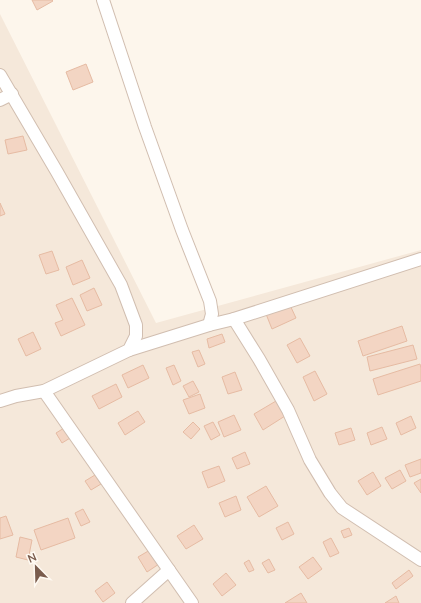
<svg xmlns="http://www.w3.org/2000/svg" width="421" height="603" viewBox="0 0 421 603" font-family="Mulish,sans-serif">
	<style>
		.residential { fill: #f5e8da }
		.building { fill: #f3d5c3; stroke: #e6bba3 }
		.lines { fill: none; stroke-linecap: round; stroke-linejoin: round }
		.minor-casing { stroke: #d1beb0; stroke-width: 14 }
		.minor { stroke: #fff; stroke-width: 12 }
	</style>
	<rect width="100%" height="100%" fill="#fdf6ec"/>
	<polygon class="residential" points="0,14 156,323 421,250 421,603 0,603"/>
	<g class="building">
		<polygon points="32,0 52,0 53,1 37,10"/>
		<polygon points="86,64 93,82 73,90 66,72"/>
		<polygon points="23,136 27,150 8,154 5,140"/>
		<polygon points="0,203 5,214 0,216"/>
		<polygon points="52,251 59,270 46,274 39,255"/>
		<polygon points="82,260 90,278 73,285 66,267"/>
		<polygon points="94,288 102,305 87,311 80,295"/>
		<polygon points="72,298 85,325 61,336 55,323 63,320 56,305"/>
		<polygon points="289,303 296,318 272,329 266,314"/>
		<polygon points="402,326 407,341 363,356 358,341"/>
		<polygon points="33,332 41,349 26,356 18,339"/>
		<polygon points="222,334 225,342 209,348 207,339"/>
		<polygon points="300,338 310,356 297,363 287,345"/>
		<polygon points="413,345 417,359 370,371 367,357"/>
		<polygon points="199,350 205,364 198,367 192,352"/>
		<polygon points="420,364 421,368 421,381 378,395 373,379"/>
		<polygon points="143,365 149,378 128,388 122,375"/>
		<polygon points="174,365 181,381 173,385 166,368"/>
		<polygon points="315,371 327,394 314,401 303,377"/>
		<polygon points="235,372 242,390 228,394 222,377"/>
		<polygon points="193,381 199,392 189,397 183,386"/>
		<polygon points="116,384 122,397 99,409 92,396"/>
		<polygon points="200,394 205,408 189,414 183,400"/>
		<polygon points="276,401 285,416 263,430 254,414"/>
		<polygon points="138,411 145,422 125,435 118,423"/>
		<polygon points="234,415 241,430 224,437 218,422"/>
		<polygon points="411,416 416,428 401,435 396,423"/>
		<polygon points="193,422 200,429 191,439 183,432"/>
		<polygon points="213,422 220,435 211,440 204,426"/>
		<polygon points="69,425 75,435 62,443 56,433"/>
		<polygon points="382,427 387,439 371,445 367,433"/>
		<polygon points="351,428 355,440 339,445 335,433"/>
		<polygon points="245,452 250,464 237,469 232,458"/>
		<polygon points="421,459 421,473 410,477 405,465"/>
		<polygon points="219,466 225,481 208,488 202,472"/>
		<polygon points="400,470 406,481 392,489 385,478"/>
		<polygon points="373,472 381,486 367,495 358,481"/>
		<polygon points="95,475 101,484 91,490 85,481"/>
		<polygon points="421,479 421,493 414,483"/>
		<polygon points="266,486 278,506 259,517 247,497"/>
		<polygon points="236,496 241,510 225,517 219,503"/>
		<polygon points="83,509 90,522 81,526 75,513"/>
		<polygon points="6,516 13,535 0,539 0,518"/>
		<polygon points="68,518 75,538 41,550 34,530"/>
		<polygon points="288,522 294,534 282,540 276,528"/>
		<polygon points="194,525 203,539 186,549 177,536"/>
		<polygon points="349,528 352,535 344,538 341,531"/>
		<polygon points="20,537 32,540 28,560 16,557"/>
		<polygon points="331,538 339,553 330,557 323,542"/>
		<polygon points="150,550 159,564 147,572 138,557"/>
		<polygon points="313,557 322,569 308,579 299,567"/>
		<polygon points="269,559 275,570 268,573 262,563"/>
		<polygon points="249,560 254,570 249,572 244,563"/>
		<polygon points="409,570 413,576 396,589 392,583"/>
		<polygon points="226,573 236,585 222,596 213,584"/>
		<polygon points="107,582 115,593 103,602 95,591"/>
		<polygon points="301,593 307,603 285,603"/>
		<polygon points="396,596 399,603 385,603"/>
	</g>
	<g class="lines">
		<g class="minor-casing">
			<g id="minor">
				<polyline points="103,0 145,127 182,230 210,301 212,314 209,325"/>
				<polyline points="0,75 57,172 121,285 136,325 136,336 129,350 44,391 16,396 0,401"/>
				<polyline points="0,100 12,94"/>
				<polyline points="234,319 259,359 288,410 310,460 330,493 342,508 421,560"/>
				<polyline points="129,350 209,325 234,319 421,259"/>
				<polyline points="44,391 192,603"/>
				<polyline points="132,603 169,570"/>
			</g>
		</g>
		<use href="#minor" class="minor"/>
	</g>
	<g transform="translate(36 567) rotate(337)" stroke="#fffaf3" stroke-width="3" paint-order="stroke">
	<path d="M0-3L7 15L0 10L-7 15Z" fill="#7a5c4d"/>
	<text y="-6" font-size="11" font-weight="bold" text-anchor="middle" fill="#7a5c4d">N</text>
	</g>
</svg>
